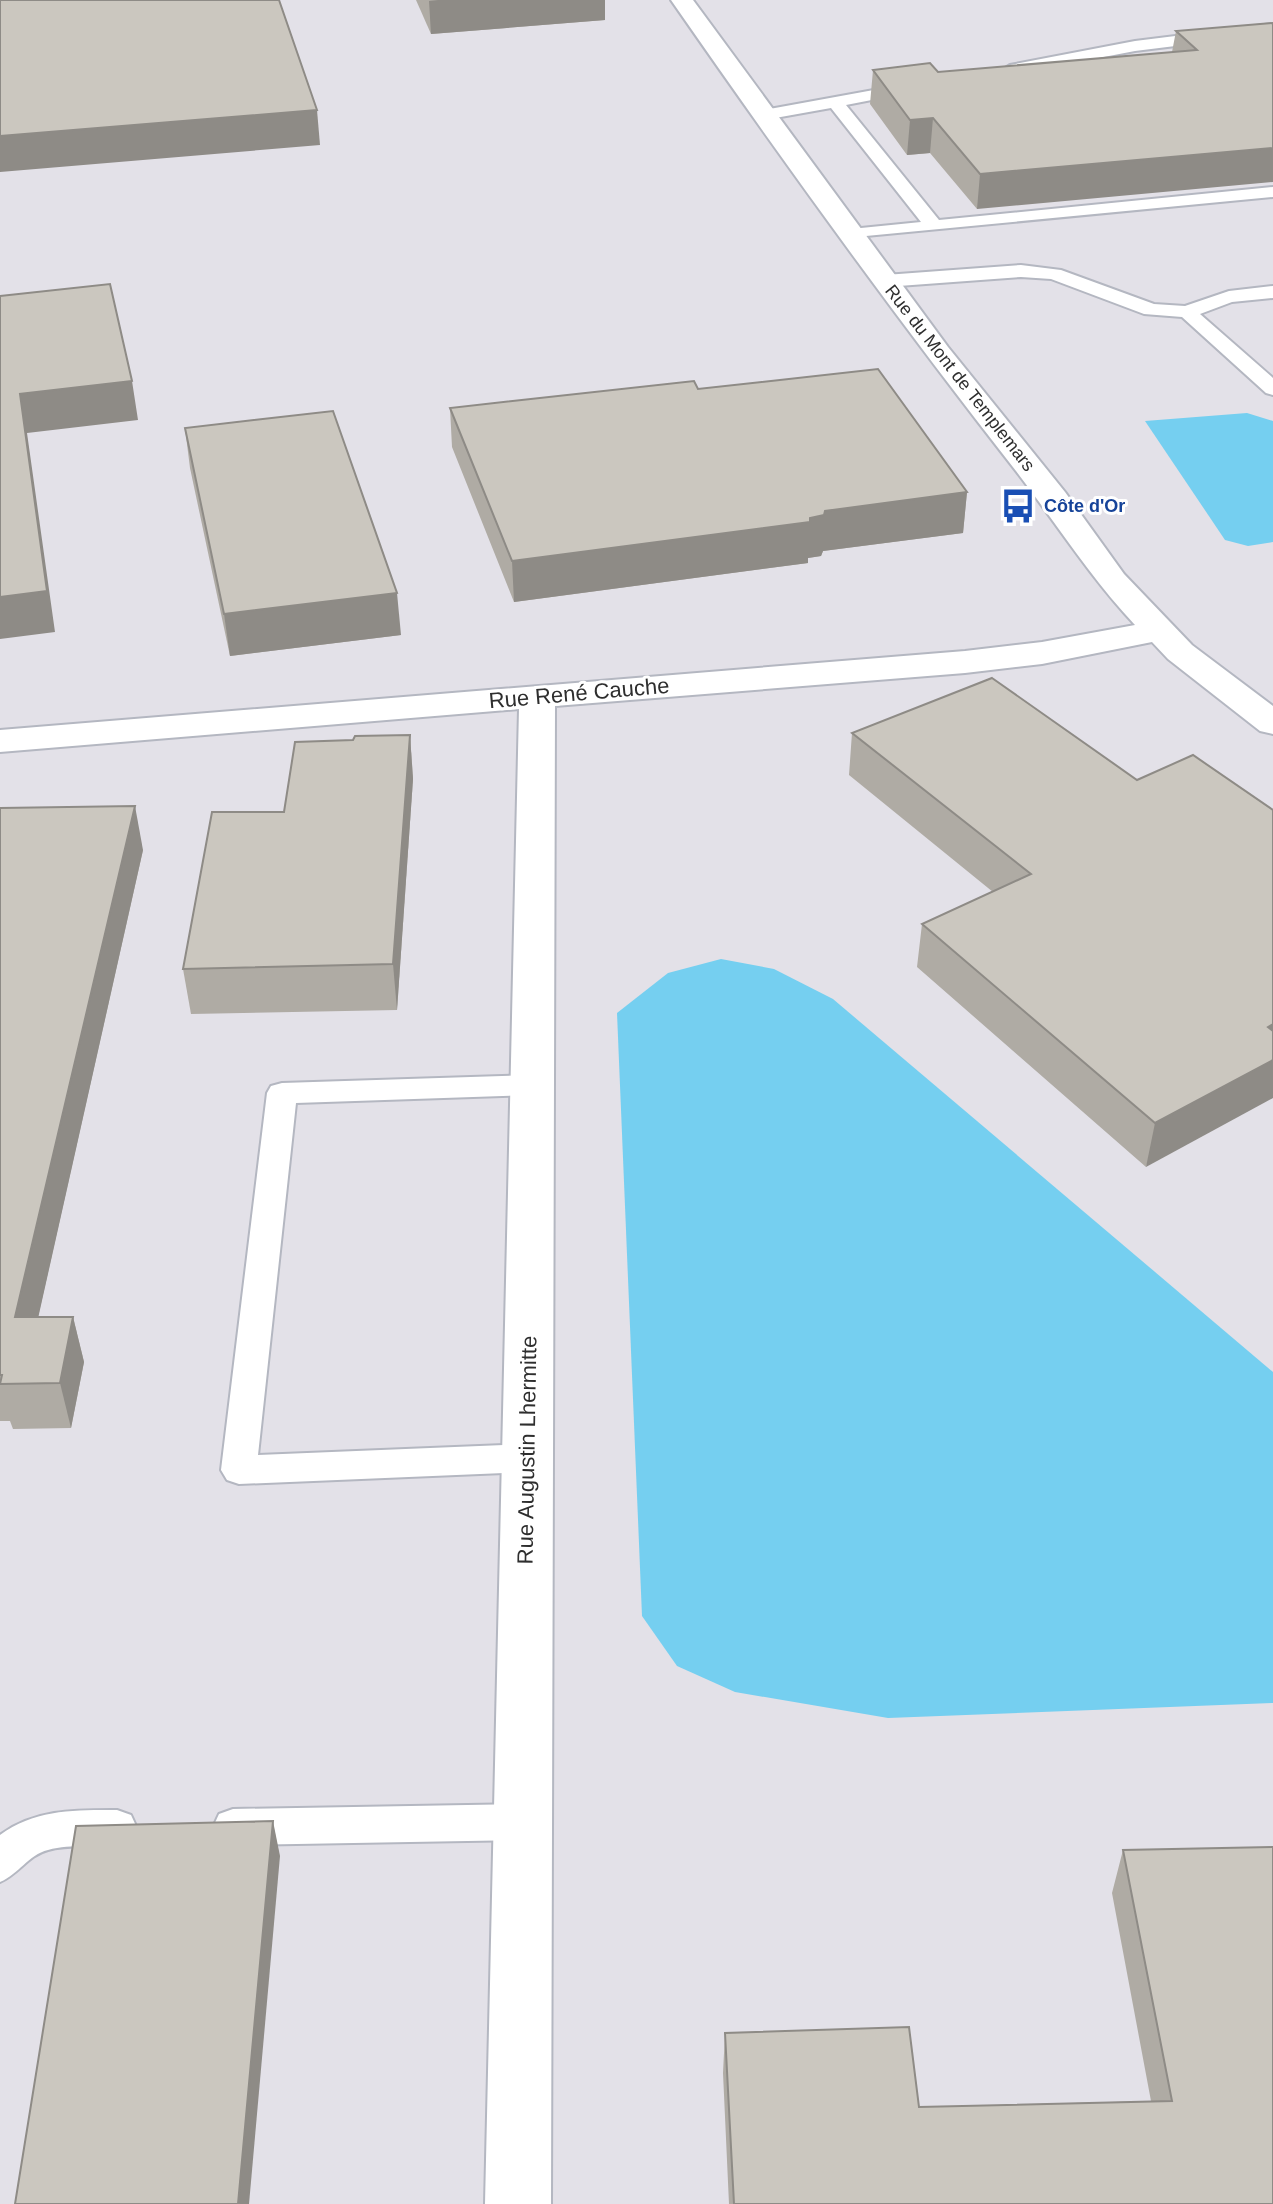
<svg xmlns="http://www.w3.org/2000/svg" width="1273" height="2204" viewBox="0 0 1273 2204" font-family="Helvetica,sans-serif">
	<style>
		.industrial { fill: #e3e1e8 }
		.water { fill: #75cff0 }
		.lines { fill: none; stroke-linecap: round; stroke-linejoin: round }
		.service-casing { stroke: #b4b7c1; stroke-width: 4 }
		.minor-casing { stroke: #b4b7c1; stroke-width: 4 }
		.service { fill: #fff; fill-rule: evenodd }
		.minor { fill: #fff; fill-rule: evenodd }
		.wall { fill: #afaba4 }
		.shaded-wall { fill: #8e8b86 }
		.building { fill: #cbc7bf; stroke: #8e8b86; stroke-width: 2 }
		.labels { text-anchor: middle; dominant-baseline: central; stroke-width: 6; stroke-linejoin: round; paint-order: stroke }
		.far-street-label { font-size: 18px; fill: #2e2e2e; stroke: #fff }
		.far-transit-label { font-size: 18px; font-weight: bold; fill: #164399; stroke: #fff; text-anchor: start }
		.street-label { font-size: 22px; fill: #2e2e2e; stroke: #fff }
	</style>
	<rect width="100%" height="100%" fill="#efe9e1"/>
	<rect class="industrial" x="0" y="0" width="1273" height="2204"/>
	<g class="water">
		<polygon points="1247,413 1273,421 1273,542 1248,546 1225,540 1145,421"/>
		<polygon points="721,959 774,969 833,999 1273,1372 1273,1703 888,1718 735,1692 677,1666 642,1616 617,1013 668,973"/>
	</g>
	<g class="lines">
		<g class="service-casing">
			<g id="service">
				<polygon points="1273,24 1273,34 1135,51 1010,75 1002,70 1010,65 1135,41"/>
				<polygon points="912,83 918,85 918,91 846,105 939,220 1273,187 1273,197 845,238 842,234 851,229 921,222 831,108 764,120 756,115 764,110"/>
				<polygon points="1021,265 1061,270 1154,304 1185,306 1229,291 1273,286 1273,298 1232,302 1200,314 1273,378 1273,395 1266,393 1182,317 1144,314 1051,279 1021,277 885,287 876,281 885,275"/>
				<polygon points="532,1075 543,1078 547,1085 543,1092 532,1095 296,1103 258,1455 527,1444 539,1448 544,1458 539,1468 527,1472 239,1484 227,1480 221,1470 267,1093 271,1086 282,1083"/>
				<polygon points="523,1804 537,1809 543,1822 537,1835 523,1840 233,1845 219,1840 213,1827 219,1814 233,1809"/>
				<path d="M 117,1810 L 131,1815 L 137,1828 L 131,1841 C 104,1851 75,1842 48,1850 C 28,1855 19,1874 0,1882 L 0,1835 C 35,1809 76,1810 117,1810 Z"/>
			</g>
		</g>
		<g class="minor-casing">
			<path id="minor" d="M 671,0 L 693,0 L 948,347 L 1065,492 L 1124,574 L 1192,645 L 1273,706 L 1273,734 L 1260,731 L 1168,659 L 1152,642 L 1042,664 L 965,673 L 555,706 L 551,2204 L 485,2204 L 519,709 L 0,752 L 0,730 L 965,651 L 1042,642 L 1135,625 C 1090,577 1056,523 1016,471 C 896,318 782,160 671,0 Z"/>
		</g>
		<use href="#service" class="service"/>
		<use href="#minor" class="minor"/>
	</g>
	<g class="wall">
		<polygon points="416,0 605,0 605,20 431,34"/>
		<polygon points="1273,23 977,209 930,153 907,155 870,104 873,70 938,72 1172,52 1176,31"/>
		<polygon points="698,389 967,492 963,533 823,551 821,556 808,558 808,563 514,602 452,447 450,408"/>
		<polygon points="185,428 401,635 230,656 190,468"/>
		<polygon points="852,733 1137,780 1273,810 1146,1167 917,967 922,924 993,892 849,775"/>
		<polygon points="410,735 413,779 397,1010 191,1014 183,969 284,812 353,740"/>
		<polygon points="0,808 143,850 38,1317 73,1317 84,1362 71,1428 13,1429 10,1421 0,1421"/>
		<polygon points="1123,1850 1273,2204 729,2204 723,2073 725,2033 919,2107 1151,2101 1112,1893"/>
	</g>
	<g class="shaded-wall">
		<polygon points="438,0 605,0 605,20 431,34 429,1"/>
		<polygon points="317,110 320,145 0,172 0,136"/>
		<polygon points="933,118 930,153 907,155 910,120"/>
		<polygon points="1273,148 1273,182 977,209 980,174"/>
		<polygon points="132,381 138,420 27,433 55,632 0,639 0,597 20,394"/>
		<polygon points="967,492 963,533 823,551 821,556 808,558 808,563 514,602 512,561 810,518 825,511"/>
		<polygon points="397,593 401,635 230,656 224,614"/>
		<polygon points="410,735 413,779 397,1010 393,964"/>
		<polygon points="135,806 143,850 28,1363 15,1317"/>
		<polygon points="1273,1024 1273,1098 1146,1167 1155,1123 1268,1027"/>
		<polygon points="73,1317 84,1362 71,1428 60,1383"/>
		<polygon points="273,1821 280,1856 249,2204 238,2204"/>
	</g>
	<g class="building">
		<polygon points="0,0 279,0 317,110 0,136"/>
		<polygon points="1273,23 1273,148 980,174 933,118 910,120 873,70 930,63 938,72 1197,50 1176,31"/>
		<polygon points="110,284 132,381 20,394 47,591 0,597 0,296"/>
		<polygon points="878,369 967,492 825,511 824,515 810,518 810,522 512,561 450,408 694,381 698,389"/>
		<polygon points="333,411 397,593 224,614 185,428"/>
		<polygon points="992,678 1137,780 1193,755 1273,810 1273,1024 1268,1027 1273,1031 1273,1060 1155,1123 922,924 1031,874 852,733"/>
		<polygon points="410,735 393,964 183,969 212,812 284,812 295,742 353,740 355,736"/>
		<polygon points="135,806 15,1317 73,1317 60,1383 0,1384 2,1375 0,1375 0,808"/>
		<polygon points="273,1821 238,2204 15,2204 76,1826"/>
		<polygon points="1273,1847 1273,2204 734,2204 725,2033 909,2027 919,2107 1172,2101 1123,1850"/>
	</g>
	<defs>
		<g id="bus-bare" transform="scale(2.76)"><path d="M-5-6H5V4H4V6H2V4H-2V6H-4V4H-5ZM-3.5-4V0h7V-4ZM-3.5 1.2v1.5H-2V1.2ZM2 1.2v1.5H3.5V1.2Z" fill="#1a4fb4" stroke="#fff" stroke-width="2.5" paint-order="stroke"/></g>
	</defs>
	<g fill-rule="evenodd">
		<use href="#bus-bare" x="1018" y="506"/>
	</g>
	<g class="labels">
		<g class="far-street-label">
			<text transform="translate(960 378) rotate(52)">Rue du Mont de Templemars</text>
		</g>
		<g class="far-transit-label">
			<text x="1044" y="506">Côte d'Or</text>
		</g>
		<g class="street-label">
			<text transform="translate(579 693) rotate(-5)">Rue René Cauche</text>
			<text transform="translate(527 1450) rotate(-89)">Rue Augustin Lhermitte</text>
		</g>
	</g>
</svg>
